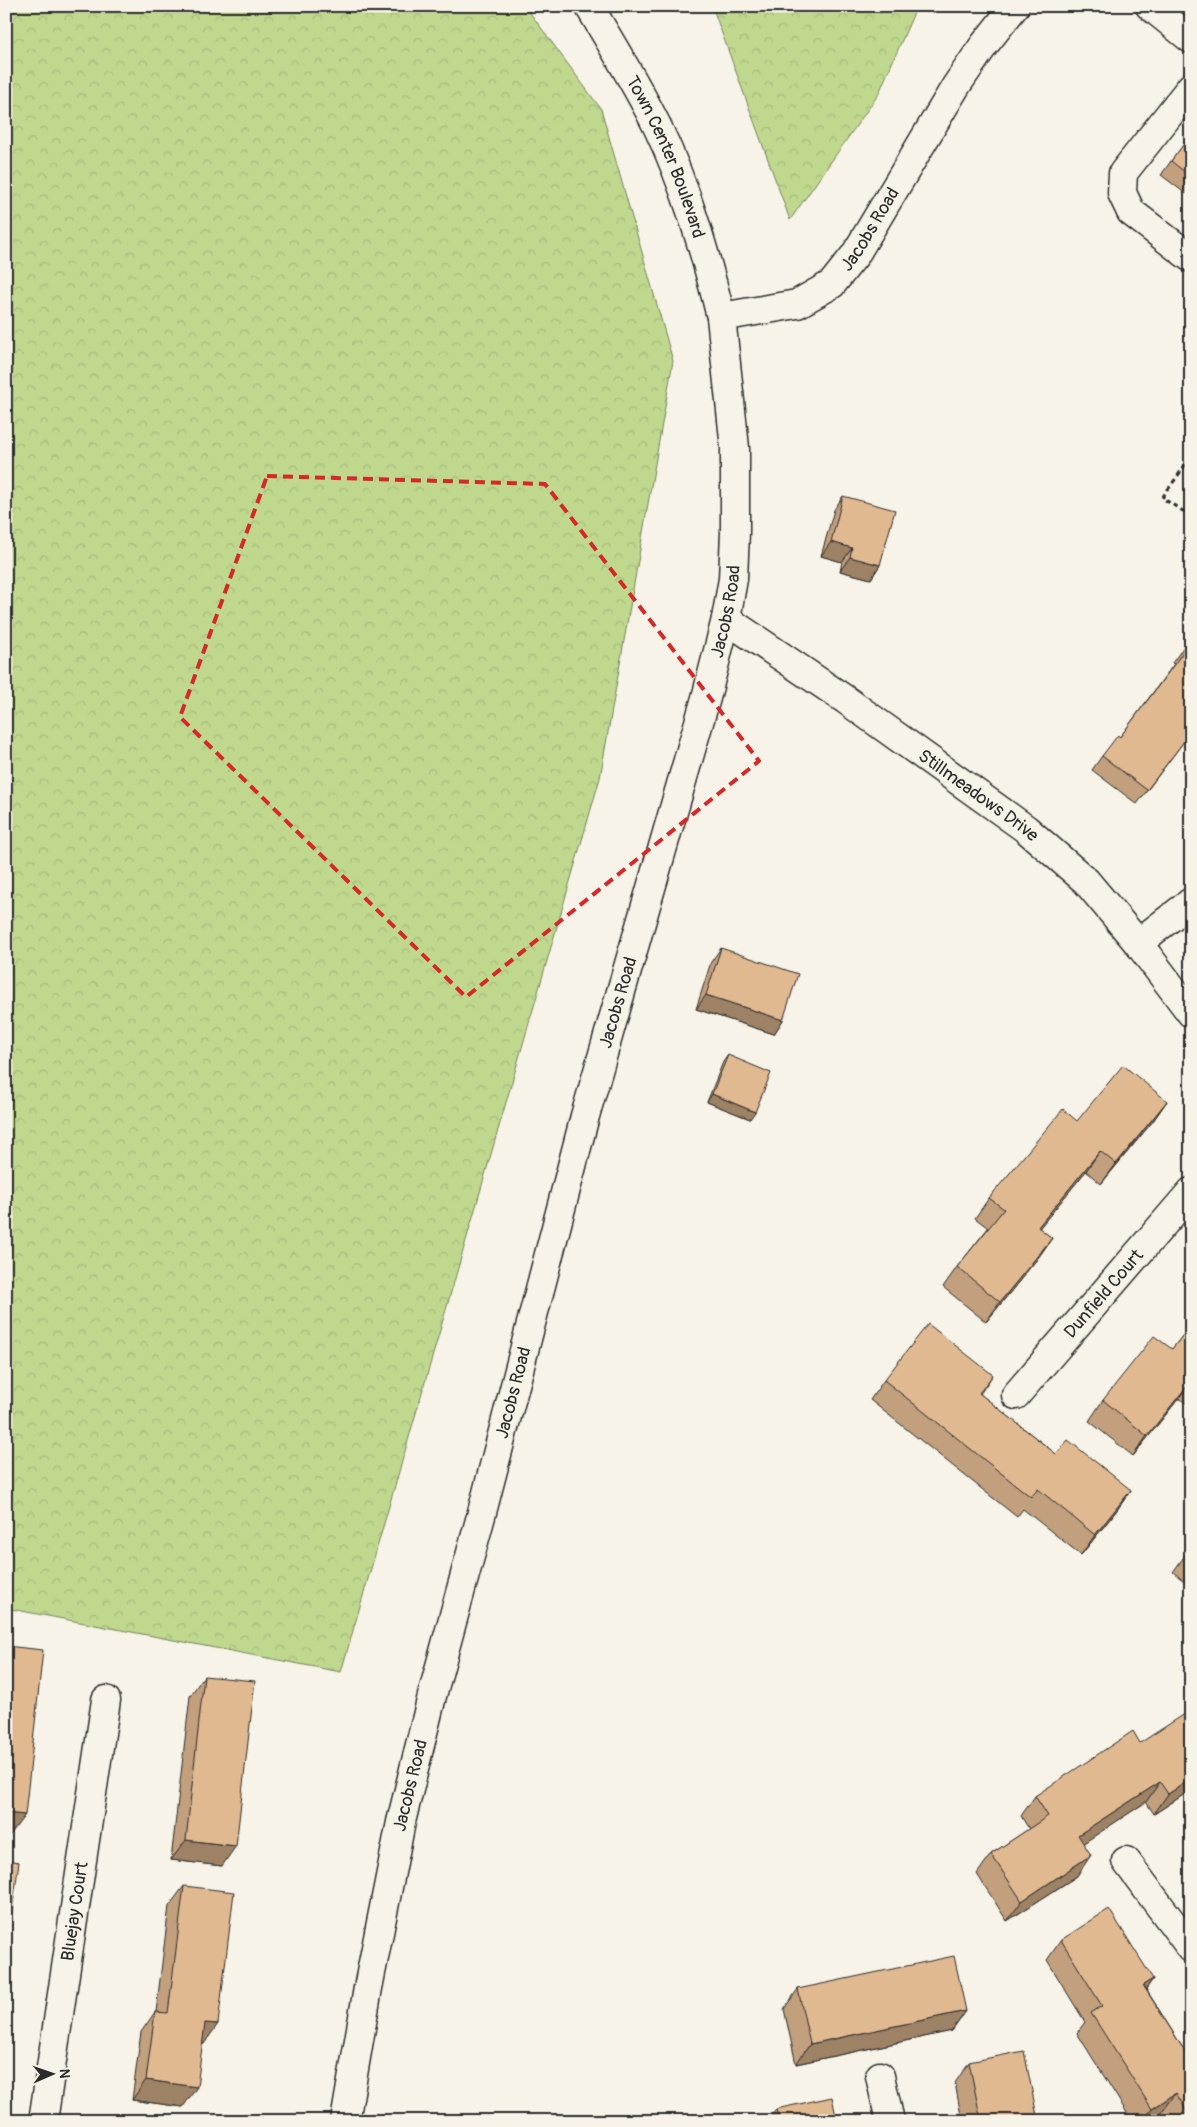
<svg xmlns="http://www.w3.org/2000/svg" width="1197" height="2127" viewBox="0 0 1197 2127" font-family="Pangolin,sans-serif">
	<style>
		.forest { fill: url(#forest-crowns); stroke: #75825c }
		.lines { fill: none; stroke-linecap: round; stroke-linejoin: round }
		.minor-casing { stroke: #2b2b2b; stroke-width: 31 }
		.path { stroke: #2b2b2b; stroke-width: 3; stroke-dasharray: 5 4; stroke-linecap: butt }
		.minor { stroke: #f7f3e8; stroke-width: 28 }
		.wall { fill: #c29f7d; stroke: #2b2b2b }
		.shaded-wall { fill: #9e8266; stroke: #2b2b2b }
		.building { fill: #e1b991; stroke: #2b2b2b }
		.marked { fill: none; stroke: #d62828; stroke-width: 4; stroke-dasharray: 10 6; stroke-linejoin: round }
		.labels { text-anchor: middle; dominant-baseline: central; stroke-width: 4; stroke-linejoin: round; paint-order: stroke }
		.street-label { font-size: 18px; fill: #2b2b2b; stroke: #f7f3e8 }
	</style>
	<defs>
		<pattern id="forest-crowns" width="20" height="18" patternUnits="userSpaceOnUse" patternTransform="scale(1.25)"><rect width="20" height="18" fill="#bfd88e"/><path d="M2 6a3 3 0 1 1 6 0M12 15a3 3 0 1 1 6 0" fill="none" stroke="#a4ba7b"/></pattern>
	</defs>
	<rect width="100%" height="100%" fill="#f7f3e8"/>
	<filter id="ink" filterUnits="userSpaceOnUse"><feTurbulence type="fractalNoise" baseFrequency=".02" numOctaves="2"/><feDisplacementMap in="SourceGraphic" scale="10" xChannelSelector="R" yChannelSelector="G"/><feConvolveMatrix kernelMatrix="1 2 1 2 8 2 1 2 1" color-interpolation-filters="sRGB"/></filter>
	<g filter="url(#ink)">
		<g class="forest">
			<polygon points="6,6 525,6 601,109 673,361 600,778 341,1672 6,1608"/>
			<polygon points="712,6 917,6 878,95 790,220"/>
		</g>
		<g class="lines">
			<g class="minor-casing">
				<g id="minor">
					<path id="s1" d="M 589,6 C 612,45 637,85 657,126 C 686,186 705,252 721,317"/>
					<polyline points="1150,6 1191,39"/>
					<polyline points="1191,87 1123,173 1122,193 1131,212 1191,258"/>
					<path id="s2" d="M 726,619 L 846,700 L 1026,829 L 1086,881 L 1138,943 L 1191,1013"/>
					<polyline points="1138,943 1191,902"/>
					<path id="s3" d="M 1016,1395 L 1191,1192"/>
					<polyline points="1126,1861 1191,1948"/>
					<polyline points="880,2076 890,2121"/>
					<path id="s4" d="M 43,2121 L 106,1700"/>
					<path id="s5" d="M 345,2121 L 368,1988 L 401,1822 L 433,1692 L 481,1516 L 585,1116 L 706,698 L 726,619 L 733,579 L 735,532 L 735,448 L 721,317 L 797,304 L 832,284 L 855,255 L 956,86 L 984,45 L 1015,6"/>
				</g>
			</g>
			<polyline class="path" points="1191,457 1162,498 1191,516"/>
			<use href="#minor" class="minor"/>
		</g>
		<g class="wall">
			<polygon points="1191,135 1191,193 1188,191 1186,194 1161,175 1171,161"/>
			<polygon points="843,496 880,565 871,579 840,571 842,562 821,556 834,510"/>
			<polygon points="1191,637 1191,732 1137,804 1092,770 1102,756 1120,737 1174,664 1172,663"/>
			<polygon points="721,948 783,1020 774,1034 696,1009 711,962"/>
			<polygon points="728,1055 750,1119 707,1102 723,1062"/>
			<polygon points="1167,1101 1153,1121 1101,1184 1086,1171 1039,1228 1052,1238 1038,1258 986,1322 943,1287 957,1267 988,1228 975,1218 989,1198 1077,1121"/>
			<polygon points="1191,1325 1191,1407 1179,1398 1133,1456 1089,1421 1103,1400 1172,1349"/>
			<polygon points="993,1375 980,1394 1056,1454 1131,1490 1117,1510 1081,1555 1023,1509 1017,1517 870,1400 884,1380"/>
			<polygon points="1191,1547 1191,1587 1173,1572"/>
			<polygon points="204,1676 222,1866 171,1860 190,1696"/>
			<polygon points="1140,1743 1191,1790 1154,1814 1146,1802 1083,1843 1077,1876 1007,1921 977,1874 991,1854 1029,1829 1021,1816 1035,1796"/>
			<polygon points="184,1886 204,2044 202,2044 183,2107 132,2100 141,2032 155,2012 156,2012 169,1906"/>
			<polygon points="1061,1940 1153,1979 1146,1989 1191,2061 1191,2121 1166,2121 1161,2114 1150,2121 1132,2121 1077,2033 1085,2022 1047,1960"/>
			<polygon points="798,1989 966,2011 952,2031 796,2064 784,2009"/>
			<polygon points="969,2062 1038,2121 962,2121 955,2083"/>
			<polygon points="776,2109 837,2121 768,2121"/>
		</g>
		<g class="shaded-wall">
			<polygon points="831,542 852,548 842,562 821,556"/>
			<polygon points="850,557 880,565 871,579 840,571"/>
			<polygon points="706,995 783,1020 774,1034 696,1009"/>
			<polygon points="712,1094 755,1112 750,1119 707,1102"/>
			<polygon points="1167,1101 1153,1121 1101,1184 1116,1164"/>
			<polygon points="1100,1151 1086,1171 1024,1247 1038,1227"/>
			<polygon points="1052,1238 1038,1258 986,1322 1000,1302"/>
			<polygon points="1191,1381 1179,1398 1133,1456 1147,1436"/>
			<polygon points="1131,1490 1117,1510 1081,1555 1095,1535"/>
			<polygon points="1191,1779 1191,1790 1154,1814 1168,1794"/>
			<polygon points="1160,1782 1146,1802 1064,1856 1078,1835"/>
			<polygon points="6,1813 25,1815 10,1835 6,1835"/>
			<polygon points="186,1840 236,1846 222,1866 171,1860"/>
			<polygon points="1091,1855 1077,1876 1007,1921 1022,1901"/>
			<polygon points="1153,1979 1139,1999 1143,1985"/>
			<polygon points="966,2011 952,2031 796,2064 810,2044"/>
			<polygon points="205,2023 218,2024 204,2044 191,2043"/>
			<polygon points="146,2080 197,2087 183,2107 132,2100"/>
			<polygon points="1176,2093 1161,2114 1150,2121 1143,2121 1152,2109"/>
		</g>
		<g class="building">
			<polygon points="1191,135 1191,177 1171,161"/>
			<polygon points="843,496 895,510 880,565 850,557 852,548 831,542"/>
			<polygon points="1191,637 1191,732 1147,790 1102,756 1118,735 1120,737 1153,693 1184,651 1182,649"/>
			<polygon points="721,948 798,974 783,1020 706,995"/>
			<polygon points="728,1055 771,1073 755,1112 712,1094"/>
			<polygon points="1123,1065 1167,1101 1116,1164 1100,1151 1038,1227 1052,1238 1000,1302 957,1267 1004,1209 989,1198 1063,1109 1077,1121"/>
			<polygon points="928,1324 993,1375 979,1393 1056,1454 1068,1440 1131,1490 1095,1535 1038,1489 1031,1497 884,1380"/>
			<polygon points="1191,1325 1191,1381 1147,1436 1103,1400 1154,1336 1172,1349"/>
			<polygon points="1191,1547 1191,1555 1187,1552"/>
			<polygon points="6,1646 43,1650 25,1815 6,1813"/>
			<polygon points="204,1676 255,1681 236,1846 186,1840"/>
			<polygon points="1191,1710 1191,1779 1168,1794 1160,1782 1078,1835 1091,1855 1022,1901 991,1854 1048,1816 1035,1796 1133,1731 1140,1743"/>
			<polygon points="6,1860 19,1862 9,1932 6,1932"/>
			<polygon points="184,1886 234,1892 218,2024 205,2023 197,2087 146,2080 155,2012 168,2013"/>
			<polygon points="1109,1909 1153,1979 1143,1985 1191,2061 1191,2118 1176,2093 1152,2109 1091,2013 1102,2006 1061,1940"/>
			<polygon points="954,1956 966,2011 810,2044 798,1989"/>
			<polygon points="1024,2051 1038,2121 981,2121 969,2062"/>
			<polygon points="832,2097 837,2121 779,2121 776,2109"/>
		</g>
	</g>
	<path class="marked" d="M 267,476 L 545,484 L 759,761 L 466,997 L 180,717 Z"/>
	<g class="labels">
		<g class="street-label">
			<text stroke="none"><textPath href="#s1" startOffset="170">Town Center Boulevard</textPath></text>
			<text stroke="none"><textPath href="#s5" startOffset="2038">Jacobs Road</textPath></text>
			<text stroke="none"><textPath href="#s5" startOffset="1558">Jacobs Road</textPath></text>
			<text stroke="none"><textPath href="#s2" startOffset="308">Stillmeadows Drive</textPath></text>
			<text stroke="none"><textPath href="#s5" startOffset="1152">Jacobs Road</textPath></text>
			<text stroke="none"><textPath href="#s3" startOffset="134">Dunfield Court</textPath></text>
			<text stroke="none"><textPath href="#s5" startOffset="748">Jacobs Road</textPath></text>
			<text stroke="none"><textPath href="#s5" startOffset="342">Jacobs Road</textPath></text>
			<text stroke="none"><textPath href="#s4" startOffset="212">Bluejay Court</textPath></text>
		</g>
	</g>
	<rect width="1197" height="2127" fill="none" stroke="#f7f3e8" stroke-width="25"/>
	<rect x="12" y="12" width="1172" height="2102" fill="none" stroke="#2b2b2b" stroke-width="2" filter="url(#ink)"/>
	<g transform="translate(52 2074) rotate(88)" stroke="#f7f3e8" stroke-width="4" paint-order="stroke">
	<path d="M0-4L9 19L0 12L-9 19Z" fill="#2b2b2b"/>
	<text y="-8" font-size="14" font-weight="bold" text-anchor="middle" fill="#2b2b2b">N</text>
	</g>
</svg>
